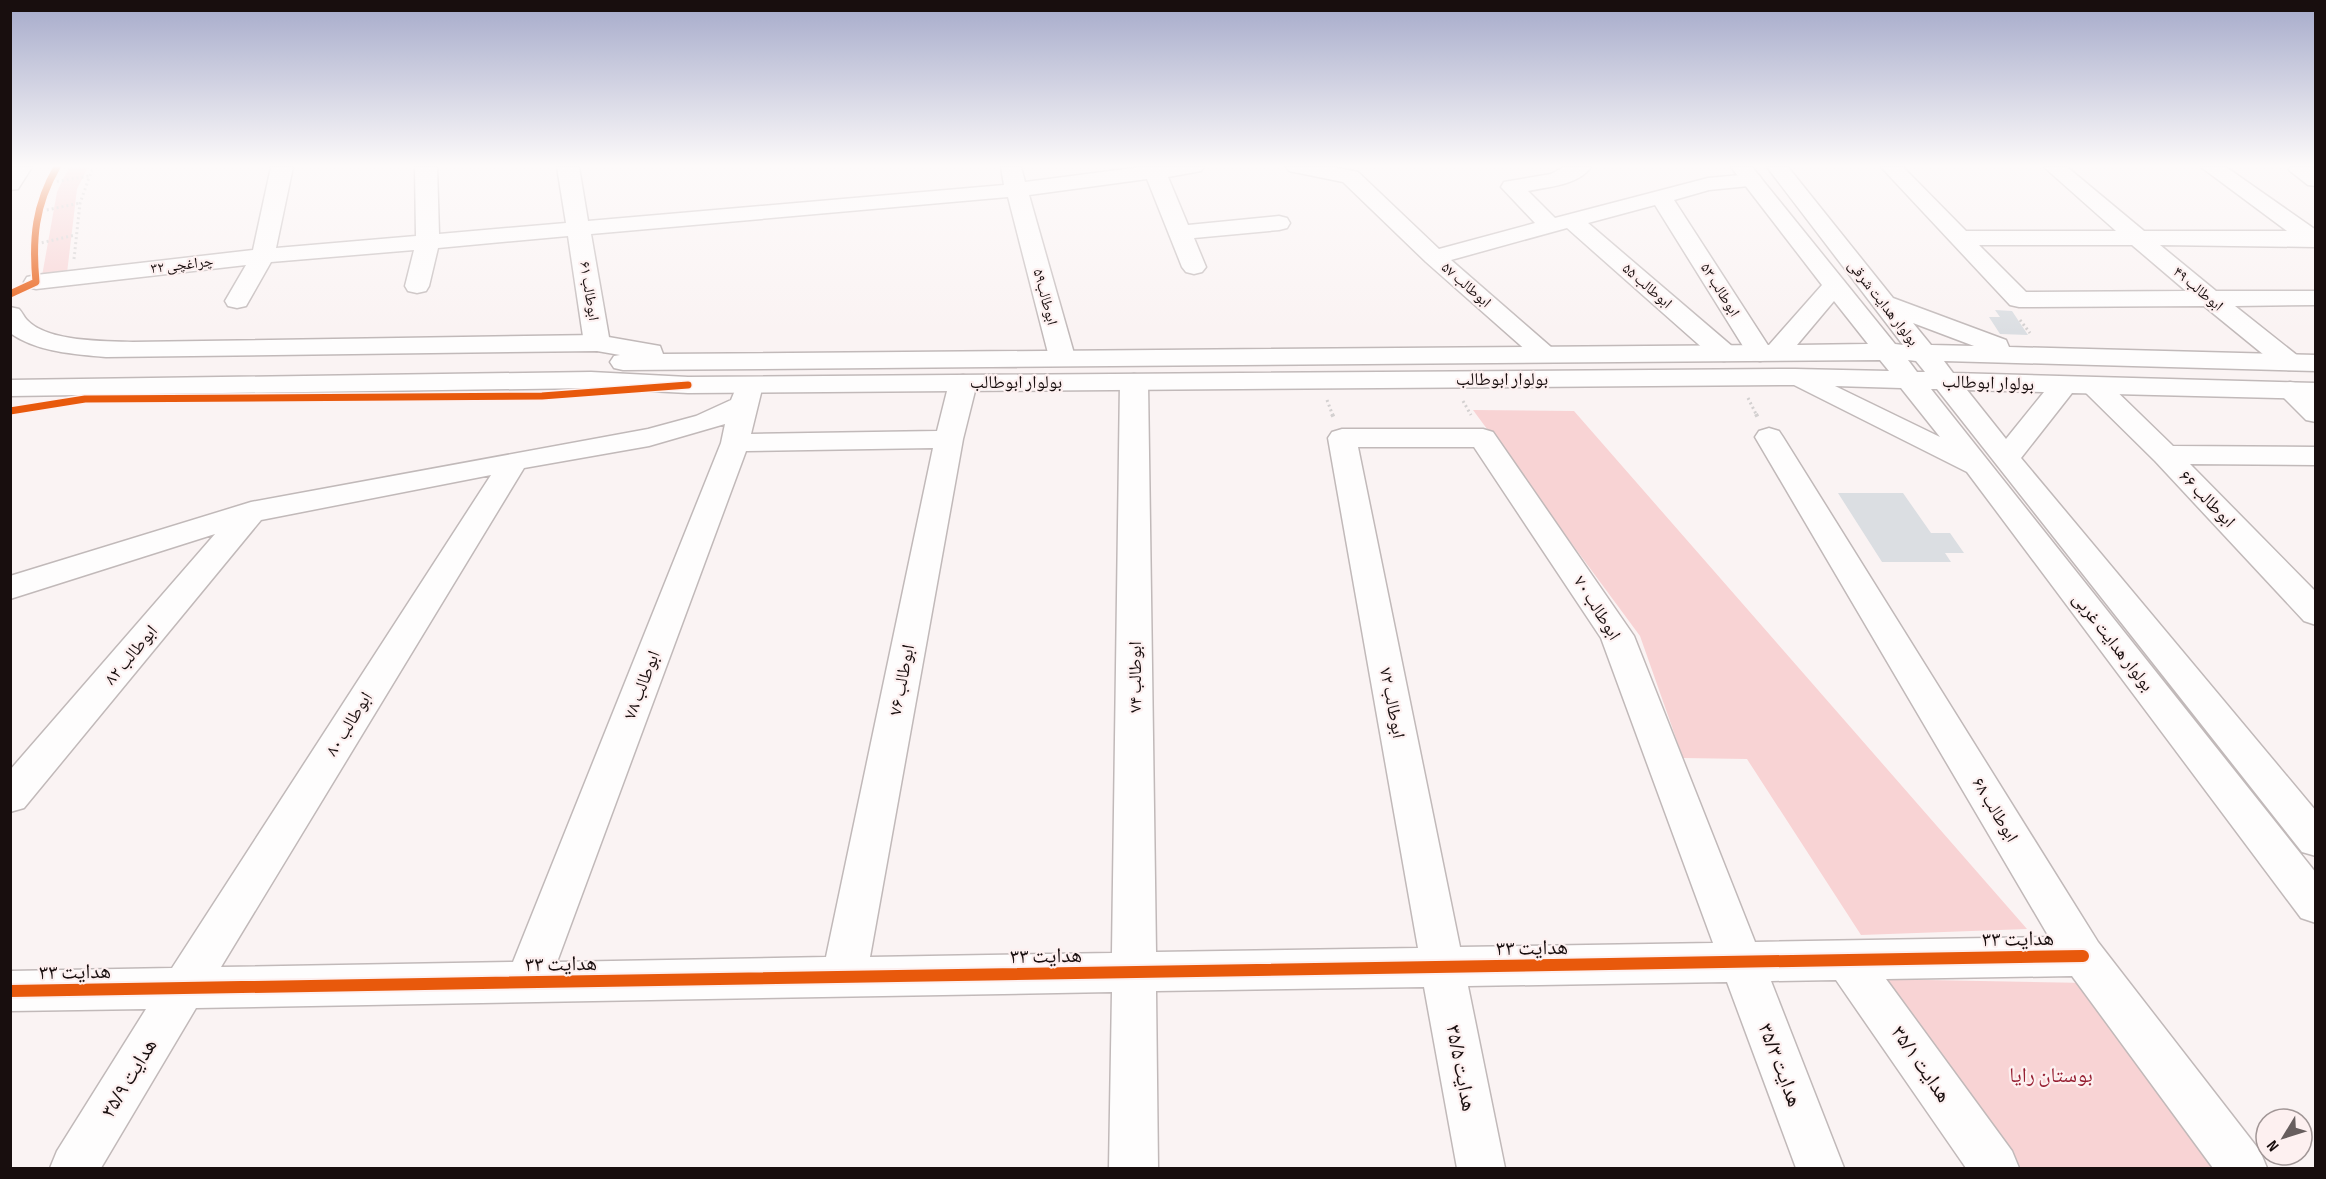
<svg xmlns="http://www.w3.org/2000/svg" width="2326" height="1179" viewBox="0 0 2326 1179" font-family="'Sofia Sans Condensed','Noto Naskh Arabic',sans-serif">
	<style>
		.green { fill: #f8d3d4 }
		.building { fill: #dbdee2 }
		.lines { fill: none; stroke-linecap: round; stroke-linejoin: round }
		.minor-casing { stroke: #c1b9b9; stroke-width: 3 }
		.major-casing { stroke: #c1b9b9; stroke-width: 3 }
		.path-far1 { stroke: #d3d0d0; stroke-width: 3; stroke-dasharray: 2 3; stroke-linecap: butt }
		.path { stroke: #d3d0d0; stroke-width: 4; stroke-dasharray: 3 4.5; stroke-linecap: butt }
		.minor { fill: #fefdfd; fill-rule: evenodd }
		.major { fill: #fefdfd; fill-rule: evenodd }
		.cycleway-far1-casing { stroke: #fdf0f0; stroke-width: 10 }
		.cycleway-casing { stroke: #fdf0f0; stroke-width: 16 }
		.cycleway-far1 { stroke: #e8590c; stroke-width: 7 }
		.cycleway { stroke: #e8590c; stroke-width: 12 }
		.labels { text-anchor: middle; dominant-baseline: central; stroke-width: 4.5; stroke-linejoin: round; paint-order: stroke }
		.far-street-label { font-size: 15px; fill: #180e0e; stroke: #fdf0f0 }
		.street-label { font-size: 18px; fill: #180e0e; stroke: #fdf0f0 }
		.near-street-label { font-size: 21px; fill: #180e0e; stroke: #fdf0f0 }
		.near-park-label { font-size: 21px; fill: #961f32; stroke: #fdf0f0 }
	</style>
	<rect width="100%" height="100%" fill="#faf3f3"/>
	<g class="green">
		<polygon points="69,167 88,167 77,189 67,273 42,276 57,192"/>
		<polygon points="1473,410 1574,411 2027,929 1861,935 1747,759 1683,758 1640,636"/>
		<polygon points="1875,979 2088,983 2229,1168 2012,1168"/>
	</g>
	<g class="building">
		<polygon points="1995,310 2012,311 2028,335 2000,334 1989,317 2000,317"/>
		<polygon points="1838,493 1903,493 1931,533 1950,533 1964,553 1945,553 1951,562 1882,562"/>
	</g>
	<g class="lines">
		<g class="minor-casing">
			<g id="minor">
				<polygon points="271,167 293,167 276,248 416,236 415,167 437,167 439,234 566,223 557,167 579,167 588,221 1004,185 1001,167 1021,167 1025,182 1141,167 1204,167 1201,171 1168,177 1188,225 1279,216 1287,218 1290,223 1287,228 1279,230 1194,238 1206,267 1202,272 1194,274 1186,272 1182,267 1147,179 1029,195 1075,357 1071,363 1062,365 1053,363 1049,357 1008,197 591,234 610,343 606,349 597,351 588,349 584,343 568,236 438,248 429,286 426,291 417,293 408,291 405,286 414,250 271,262 246,306 237,308 228,306 225,301 246,265 36,289 27,287 24,282 27,277 36,275 253,250"/>
				<path d="M 1286,167 L 1333,167 L 1358,172 L 1439,249 L 1535,223 L 1501,187 L 1504,182 L 1551,174 L 1564,167 L 1591,167 C 1579,185 1547,187 1528,191 L 1555,218 L 1708,178 L 1751,174 L 1759,175 L 1762,180 L 1759,185 L 1709,190 L 1674,200 L 1773,353 L 1769,359 L 1760,361 L 1751,359 L 1655,205 L 1588,223 L 1733,347 L 1737,353 L 1733,359 L 1724,361 L 1715,359 L 1567,228 L 1451,260 L 1559,354 L 1555,360 L 1546,362 L 1537,360 L 1426,262 L 1343,182 L 1289,171 Z"/>
				<path d="M 1881,167 L 1903,167 L 1966,231 L 2116,231 L 2044,167 L 2067,167 L 2144,231 L 2287,231 L 2201,167 L 2226,167 L 2316,230 L 2316,247 L 2160,245 L 2216,291 L 2316,291 L 2316,305 L 2235,306 L 2298,356 L 2302,362 L 2298,368 L 2289,370 L 2280,368 L 2204,306 L 2019,307 L 2010,305 ZM 1979,245 L 2132,245 L 2186,291 L 2026,292 Z"/>
				<polygon points="2291,167 2311,167 2316,170 2316,186 2308,185 2289,170"/>
				<path d="M 1134,374 L 1144,376 L 1148,382 L 1156,952 L 1418,948 L 1328,438 L 1332,432 L 1342,429 L 1483,429 L 1493,432 L 1634,636 L 1755,942 L 2049,937 L 1755,437 L 1759,431 L 1769,428 L 1779,431 L 1783,437 L 2098,942 L 2260,1151 L 2267,1168 L 2213,1168 L 2072,976 L 1886,979 L 2012,1151 L 2019,1168 L 1966,1168 L 1836,980 L 1771,981 L 1844,1168 L 1796,1168 L 1727,982 L 1468,986 L 1505,1168 L 1457,1168 L 1424,987 L 1156,991 L 1158,1168 L 1109,1168 L 1112,992 L 196,1008 L 101,1168 L 50,1168 L 57,1151 L 146,1009 L 10,1011 L 10,971 L 172,968 L 491,475 L 261,520 L 24,808 L 10,812 L 10,770 L 215,534 L 10,599 L 10,576 L 251,502 L 648,429 L 696,416 L 731,400 L 738,383 L 748,381 L 758,383 L 762,389 L 751,434 L 937,431 L 949,383 L 953,377 L 963,375 L 973,377 L 977,383 L 963,439 L 870,957 L 1112,953 L 1120,382 L 1124,376 ZM 725,424 L 721,443 L 513,962 L 221,967 L 524,468 L 649,446 ZM 1358,447 L 1474,447 L 1601,638 L 1713,943 L 1460,947 ZM 933,448 L 826,957 L 557,962 L 746,451 Z"/>
				<polygon points="2096,379 2106,381 2173,446 2316,447 2316,465 2190,464 2316,592 2316,625 2304,621 2155,461 2086,393 2082,387 2086,381"/>
				<polygon points="2290,382 2300,384 2316,399 2316,422 2306,420 2276,390 2280,384"/>
			</g>
		</g>
		<g class="major-casing">
			<g id="major">
				<polygon points="32,167 18,189 10,190 11,167"/>
				<path d="M 1731,167 L 1752,167 L 1895,344 L 1903,345 L 1767,167 L 1788,167 L 1893,298 L 2006,340 L 2009,347 L 2316,355 L 2316,371 L 1944,361 L 1953,373 L 2316,383 L 2316,399 L 2072,393 L 2021,458 L 2316,811 L 2316,856 L 2302,852 L 1937,389 L 1931,389 L 2316,873 L 2316,923 L 2301,918 L 1967,472 L 1794,385 L 688,393 L 591,388 L 10,396 L 10,380 L 591,372 L 688,377 L 1795,369 L 1889,371 L 1880,360 L 623,370 L 614,368 L 610,362 L 614,356 L 620,355 L 597,351 L 106,357 C 74,354 37,352 10,333 L 10,307 L 19,309 C 22,312 24,317 27,320 C 47,342 105,341 133,342 L 597,335 L 660,346 L 663,354 L 1769,345 L 1822,285 ZM 1834,301 L 1868,344 L 1797,345 ZM 1913,323 L 1974,346 L 1931,345 ZM 1908,360 L 1916,361 L 1925,372 L 1917,372 ZM 1835,386 L 1901,388 L 1940,437 ZM 1967,390 L 2044,392 L 2006,439 Z"/>
			</g>
		</g>
		<g class="path-far1">
			<polyline points="47,183 89,176"/>
			<polyline points="37,212 80,203"/>
			<polyline points="32,245 75,235"/>
			<polyline points="74,259 80,203 93,167"/>
			<polyline points="2020,320 2030,333"/>
			<polyline points="1748,398 1757,416"/>
			<polyline points="1327,400 1333,416"/>
			<polyline points="1463,401 1471,415"/>
		</g>
		<g class="path">
			<polyline points="1332,414 1334,418"/>
			<polyline points="1756,414 1758,418"/>
		</g>
		<use href="#minor" class="minor"/>
		<use href="#major" class="major"/>
		<g class="cycleway-far1-casing">
			<g id="cycleway-far1">
				<path d="M 10,294 L 36,282 C 32,239 35,205 57,167"/>
				<polyline points="10,411 85,399 542,396 688,385"/>
			</g>
		</g>
		<g class="cycleway-casing">
			<polyline id="cycleway" points="10,991 2083,956"/>
		</g>
		<use href="#cycleway-far1" class="cycleway-far1"/>
		<use href="#cycleway" class="cycleway"/>
	</g>
	<linearGradient id="sky" x2="0" y2="1"><stop stop-color="#a5aaca"/><stop offset="0.5" stop-color="#fdfafa"/><stop offset="1" stop-color="#fdfafa" stop-opacity="0"/></linearGradient>
	<rect width="2326" height="332" fill="url(#sky)"/>
	<g class="labels">
		<g class="far-street-label">
			<text transform="translate(182 265) rotate(-7)">چراغچی ۳۲</text>
			<text transform="translate(1466 285) rotate(41)">ابوطالب ۵۷</text>
			<text transform="translate(1647 286) rotate(41)">ابوطالب ۵۵</text>
			<text transform="translate(2198 289) rotate(40)">ابوطالب ۴۹</text>
			<text transform="translate(1720 290) rotate(58)">ابوطالب ۵۳</text>
			<text transform="translate(589 291) rotate(81)">ابوطالب ۶۱</text>
			<text transform="translate(1045 297) rotate(75)">ابوطالب۵۹</text>
			<text transform="translate(1883 303) rotate(52)">بولوار هدایت شرقی</text>
		</g>
		<g class="street-label">
			<text x="1502" y="379">بولوار ابوطالب</text>
			<text x="1016" y="382">بولوار ابوطالب</text>
			<text transform="translate(1988 383) rotate(2)">بولوار ابوطالب</text>
			<text transform="translate(2207 499) rotate(46)">ابوطالب ۶۶</text>
			<text transform="translate(1597 608) rotate(58)">ابوطالب ۷۰</text>
			<text transform="translate(2113 642) rotate(52)">بولوار هدایت غربی</text>
			<text transform="translate(131 655) rotate(-50)">ابوطالب ۸۲</text>
			<text transform="translate(1135 677) rotate(-90)">ابوطالب ۷۴</text>
			<text transform="translate(902 680) rotate(-79)">ابوطالب ۷۶</text>
			<text transform="translate(642 685) rotate(-69)">ابوطالب ۷۸</text>
			<text transform="translate(1392 703) rotate(79)">ابوطالب ۷۲</text>
			<text transform="translate(349 724) rotate(-58)">ابوطالب ۸۰</text>
			<text transform="translate(1995 810) rotate(59)">ابوطالب ۶۸</text>
		</g>
		<g class="near-street-label">
			<text transform="translate(2018 939) rotate(-1)">هدایت ۳۳</text>
			<text transform="translate(1532 948) rotate(-1)">هدایت ۳۳</text>
			<text transform="translate(1046 956) rotate(-1)">هدایت ۳۳</text>
			<text transform="translate(561 964) rotate(-1)">هدایت ۳۳</text>
			<text transform="translate(75 972) rotate(-1)">هدایت ۳۳</text>
			<text transform="translate(1921 1064) rotate(55)">هدایت ۳۵/۱</text>
			<text transform="translate(1780 1065) rotate(69)">هدایت ۳۵/۳</text>
			<text transform="translate(1461 1068) rotate(79)">هدایت ۳۵/۵</text>
			<text transform="translate(129 1078) rotate(-59)">هدایت ۳۵/۹</text>
		</g>
		<g class="near-park-label">
			<text x="2051" y="1075">بوستان رایا</text>
		</g>
	</g>
	<rect width="2326" height="1179" fill="none" stroke="#180e0e" stroke-width="24"/>
	<g transform="translate(2284 1137) rotate(232)"><circle r="28" fill="#fdf0f0" stroke="#a19696" stroke-width="1.5"/>
	<path d="M0-4.5L10 22L0 15L-10 22Z" fill="#675e5e"/>
	<text y="-9" font-size="16" font-weight="bold" text-anchor="middle" fill="#180e0e">N</text>
	</g>
</svg>
